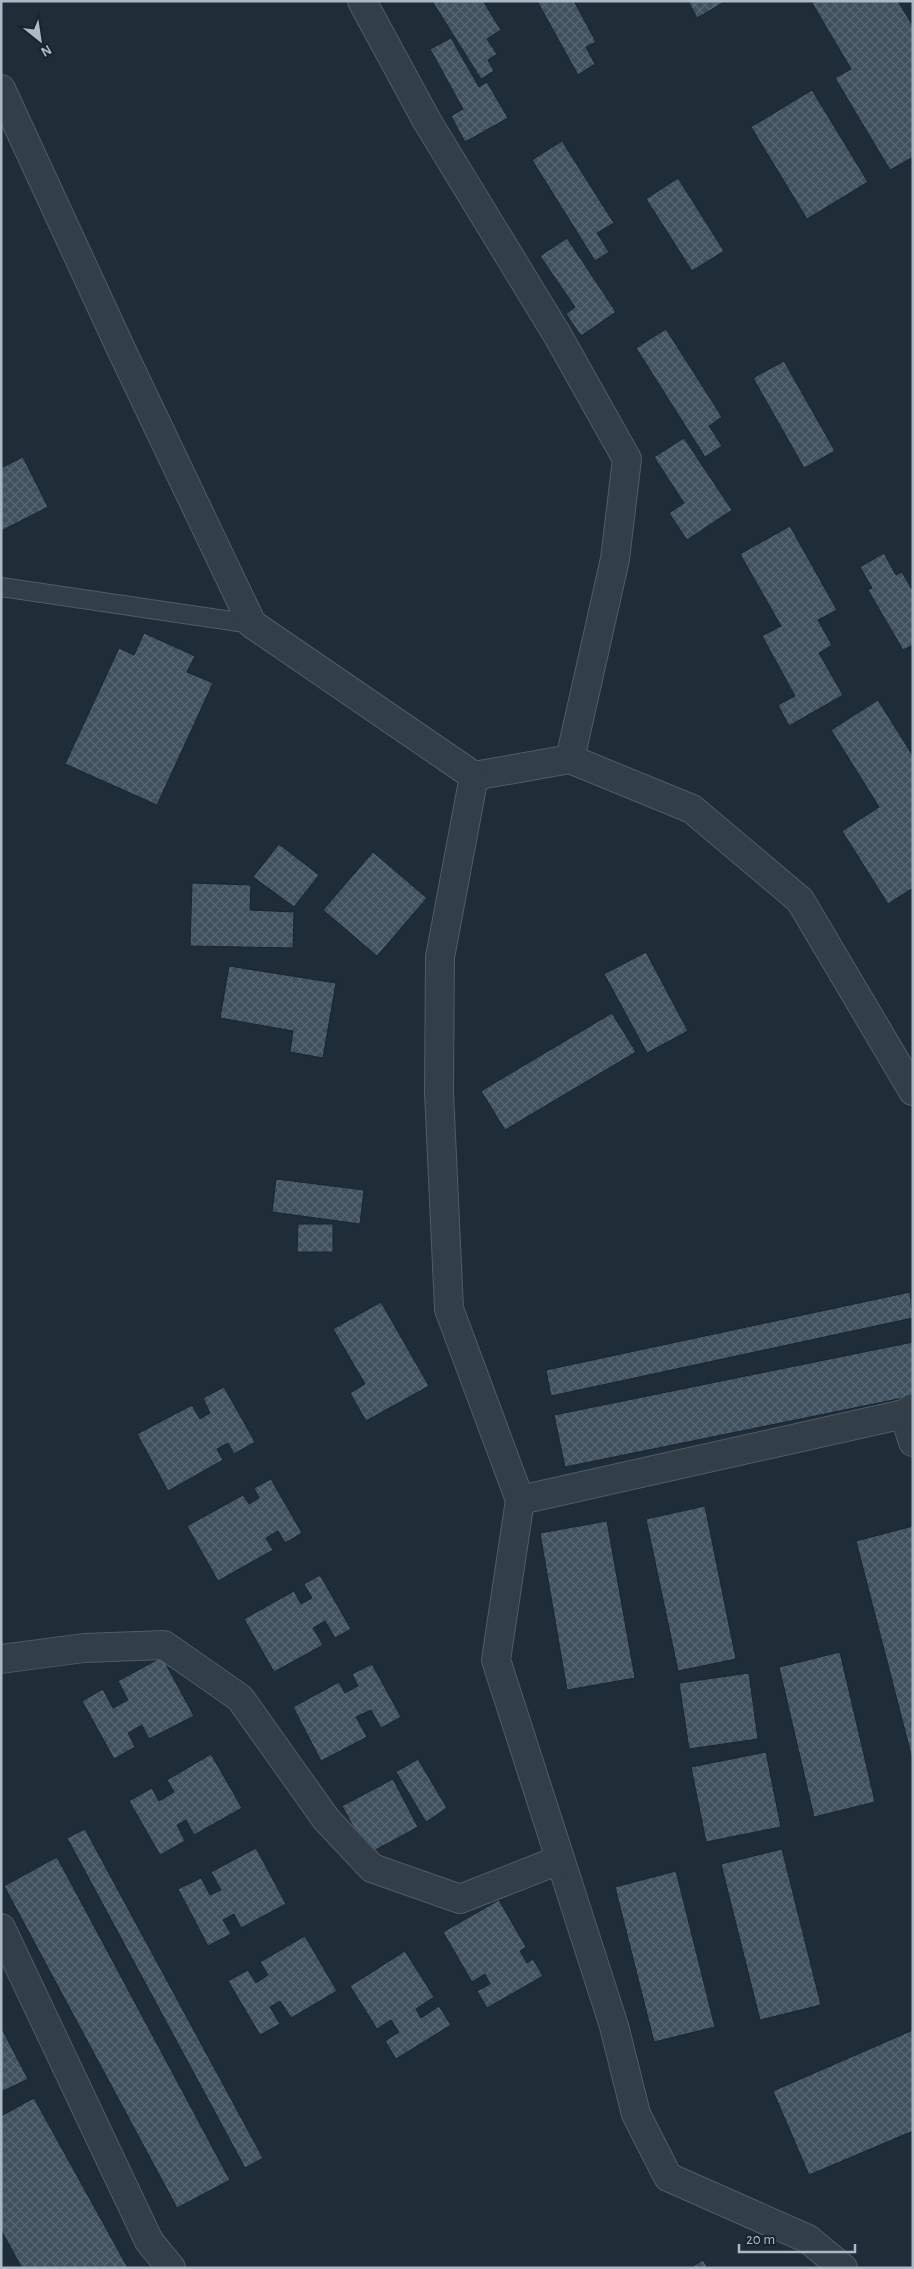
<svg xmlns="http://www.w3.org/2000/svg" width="914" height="2269" viewBox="0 0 914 2269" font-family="'Alegreya Sans',sans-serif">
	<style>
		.building { fill: url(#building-cross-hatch); stroke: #1a2630 }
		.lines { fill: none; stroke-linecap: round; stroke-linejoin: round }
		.lane-casing { stroke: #505c67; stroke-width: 20 }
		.street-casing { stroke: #505c67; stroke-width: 30 }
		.lane { stroke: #323f49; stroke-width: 18 }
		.street { stroke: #323f49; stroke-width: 28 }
	</style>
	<defs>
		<pattern id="building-cross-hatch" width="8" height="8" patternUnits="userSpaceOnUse" patternTransform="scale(1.25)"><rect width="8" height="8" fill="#3f505e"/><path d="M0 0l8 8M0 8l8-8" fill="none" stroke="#586774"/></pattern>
	</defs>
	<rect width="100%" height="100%" fill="#1f2d39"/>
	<g class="building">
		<polygon points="432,1 483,1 501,30 487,39 497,54 488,60 494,71 481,79"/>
		<polygon points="537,1 574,1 596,42 586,47 595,64 578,75"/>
		<polygon points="688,1 726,1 697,18"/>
		<polygon points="816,1 898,1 913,26 913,157 890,170 835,78 851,69 812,3"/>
		<polygon points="451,38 479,87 487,82 508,118 465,142 451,116 463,109 430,49"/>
		<polygon points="812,90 868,182 807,219 751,127"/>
		<polygon points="562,141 614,223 597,233 609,252 595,261 532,160"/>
		<polygon points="678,178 724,251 692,271 646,199"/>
		<polygon points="567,238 616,312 581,336 566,314 575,307 540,256"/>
		<polygon points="666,329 722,417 709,426 722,446 705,457 636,348"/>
		<polygon points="784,361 835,451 804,468 753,378"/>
		<polygon points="684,438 732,510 687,540 669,513 684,503 654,457"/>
		<polygon points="23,457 48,507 1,531 1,468"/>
		<polygon points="790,526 837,610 818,620 832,645 819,653 843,695 789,726 778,705 795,696 762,636 781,626 740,554"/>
		<polygon points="884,553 896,575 902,572 913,591 913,645 903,650 868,590 872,588 860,567"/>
		<polygon points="144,633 195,656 187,672 213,683 157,805 65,764 119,648 134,655"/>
		<polygon points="878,700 913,756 913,888 888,904 842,831 879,807 831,730"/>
		<polygon points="279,844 319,875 294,907 253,877"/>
		<polygon points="373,852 427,898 377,956 323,910"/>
		<polygon points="192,883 251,885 250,910 294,912 293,948 190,946"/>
		<polygon points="646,952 688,1031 647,1053 604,974"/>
		<polygon points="229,966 336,983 323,1058 290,1052 293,1031 220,1018"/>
		<polygon points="612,1013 636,1052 505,1130 481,1091"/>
		<polygon points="276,1179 364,1190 360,1224 272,1212"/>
		<polygon points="298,1224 333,1224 333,1252 297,1252"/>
		<polygon points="910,1292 913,1318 551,1396 546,1370"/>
		<polygon points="381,1302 429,1386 366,1421 350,1393 365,1384 333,1329"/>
		<polygon points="913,1342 913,1396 565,1467 554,1415"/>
		<polygon points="224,1387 255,1442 234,1454 228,1443 217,1449 223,1460 168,1491 137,1434 192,1405 200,1419 210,1413 203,1398"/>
		<polygon points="271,1479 302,1533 285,1543 278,1531 266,1538 273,1550 218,1581 187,1526 243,1495 249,1504 259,1498 254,1488"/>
		<polygon points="705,1506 736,1659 678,1671 646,1519"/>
		<polygon points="607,1521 635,1678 567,1690 540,1533"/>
		<polygon points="913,1526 913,1762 856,1541"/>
		<polygon points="320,1575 351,1629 335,1638 325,1621 313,1628 323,1645 274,1672 244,1619 294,1591 301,1604 312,1598 304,1584"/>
		<polygon points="840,1652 875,1802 814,1817 779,1667"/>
		<polygon points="162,1657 194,1716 149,1739 142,1725 128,1733 135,1747 114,1759 82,1701 103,1689 113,1708 128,1700 118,1681"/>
		<polygon points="372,1664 401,1717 381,1728 371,1710 356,1717 367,1737 321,1761 293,1707 339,1682 345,1693 358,1686 352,1674"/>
		<polygon points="749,1673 758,1739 689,1749 679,1683"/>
		<polygon points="766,1752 781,1827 706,1842 691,1767"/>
		<polygon points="211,1754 242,1808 194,1835 186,1820 177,1825 185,1841 160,1855 129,1801 152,1788 159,1801 174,1792 167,1780"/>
		<polygon points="418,1759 447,1808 426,1822 396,1772"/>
		<polygon points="393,1779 418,1827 368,1854 342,1806"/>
		<polygon points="85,1829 263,2158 245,2168 67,1838"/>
		<polygon points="256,1848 286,1904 241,1928 234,1914 223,1920 231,1934 208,1946 178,1889 201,1878 210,1895 221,1890 211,1872"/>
		<polygon points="782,1849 821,2005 760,2020 721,1864"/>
		<polygon points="57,1857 230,2180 177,2208 4,1886"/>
		<polygon points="676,1871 715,2027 654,2042 615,1887"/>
		<polygon points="499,1900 526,1947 520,1951 527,1963 533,1959 543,1976 487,2008 477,1991 490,1984 485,1974 472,1982 443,1932"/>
		<polygon points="305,1936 337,1991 291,2018 280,2001 270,2007 280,2024 260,2035 228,1981 248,1970 256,1983 268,1975 260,1962"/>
		<polygon points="405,1951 434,1997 416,2009 421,2018 439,2006 451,2025 396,2059 385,2041 399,2032 391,2020 377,2029 350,1986"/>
		<polygon points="1,2027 28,2079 1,2092"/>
		<polygon points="913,2030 913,2131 809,2175 773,2091"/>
		<polygon points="34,2098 128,2268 22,2268 1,2230 1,2116"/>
		<polygon points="703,2260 708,2268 690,2268"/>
	</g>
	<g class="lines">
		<g class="lane-casing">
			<polyline id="lane" points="1,587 252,624"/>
		</g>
		<g class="street-casing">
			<g id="street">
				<polyline points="362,1 427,121 558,336 627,459 615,559 570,759"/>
				<polyline points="1,89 121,349 252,624 474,776 570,759 692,809 800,900 913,1091"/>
				<polyline points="474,776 440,957 439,1092 449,1309 520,1500 496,1660 614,2026 636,2114 668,2177 808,2239 843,2268"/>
				<polyline points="904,1414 913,1442"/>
				<polyline points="520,1500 904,1414 913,1408"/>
				<polyline points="1,1659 84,1648 164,1645 240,1698 326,1819 372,1868 460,1899 559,1860"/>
				<polyline points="1,1928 149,2241 171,2268"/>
			</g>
		</g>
		<use href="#lane" class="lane"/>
		<use href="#street" class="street"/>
	</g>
	<rect width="914" height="2269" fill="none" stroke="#acb9c6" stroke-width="5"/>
	<g transform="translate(40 40) rotate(150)" stroke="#18242e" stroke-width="4" paint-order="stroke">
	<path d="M0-4L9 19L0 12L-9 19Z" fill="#acb9c6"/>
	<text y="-8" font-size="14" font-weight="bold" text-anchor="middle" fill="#acb9c6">N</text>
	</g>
	<path d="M739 2244v8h116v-8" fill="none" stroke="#acb9c6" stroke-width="2.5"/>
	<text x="746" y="2244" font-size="15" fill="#acb9c6" stroke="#18242e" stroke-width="4" paint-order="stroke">20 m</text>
</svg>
